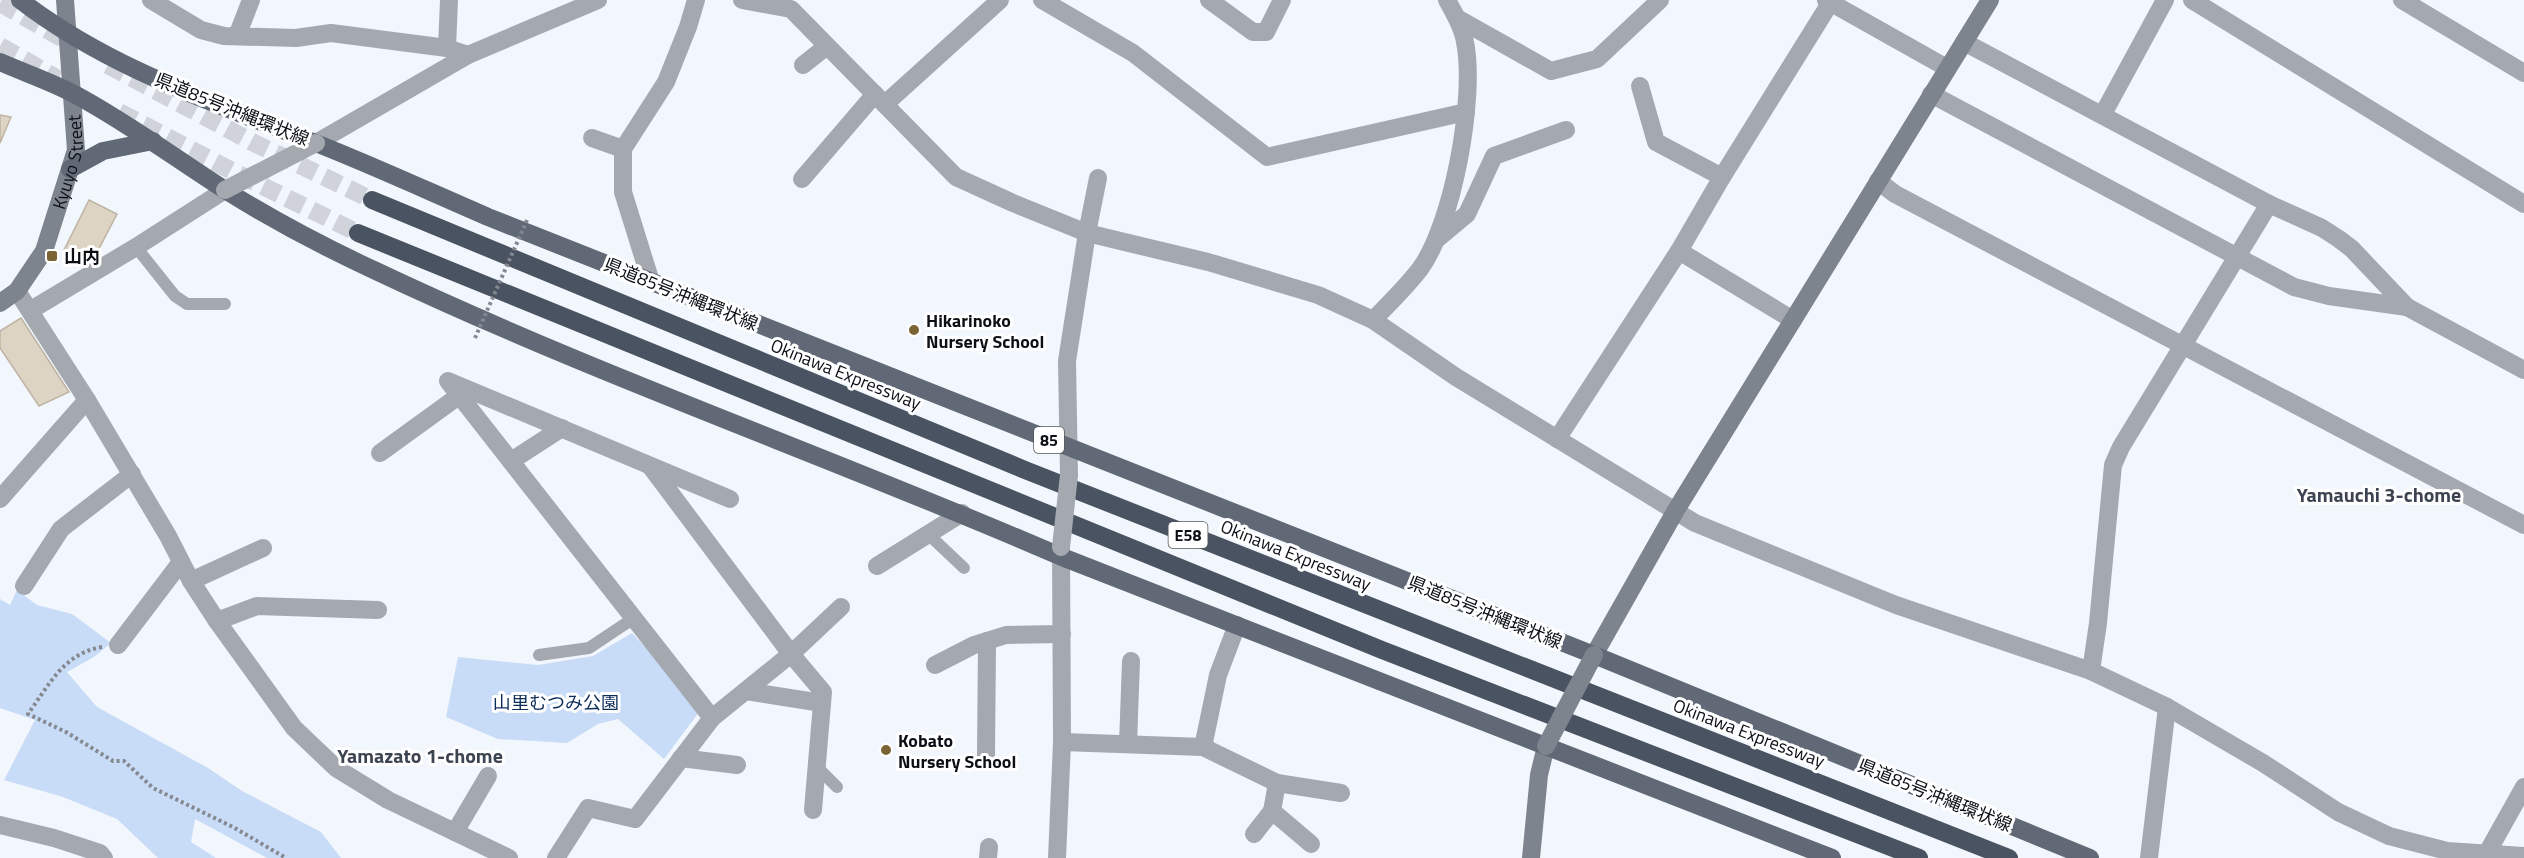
<svg xmlns="http://www.w3.org/2000/svg" width="2524" height="858" viewBox="0 0 2524 858" font-family="'Titillium Web','Noto Sans JP',sans-serif">
	<style>
		.green { fill: #c8dbf7 }
		.building { fill: #ddd4c3; stroke: #beb4a4; stroke-width: 1.5 }
		.lines { fill: none; stroke-linecap: round; stroke-linejoin: round }
		.highway-tunnel { stroke: #d0d4da; stroke-width: 18; stroke-dasharray: 18 9; stroke-linecap: butt }
		.path { stroke: #85898f; stroke-width: 4; stroke-dasharray: 3 3; stroke-linecap: butt }
		.lane { stroke: #a4a9b0; stroke-width: 12 }
		.street { stroke: #a4a9b0; stroke-width: 18 }
		.secondary { stroke: #7d848e; stroke-width: 18 }
		.primary { stroke: #616976; stroke-width: 18 }
		.highway { stroke: #4a5361; stroke-width: 18 }
		.path-bridge { stroke: #85898f; stroke-width: 4; stroke-dasharray: 3 3; stroke-linecap: butt }
		.street-bridge { stroke: #a4a9b0; stroke-width: 18 }
		.secondary-bridge { stroke: #7d848e; stroke-width: 18 }
		.poi-dot { fill: #7c6334; stroke: #fff; stroke-width: 2 }
		.labels { text-anchor: middle; dominant-baseline: central; stroke-width: 6; stroke-linejoin: round; paint-order: stroke }
		.shield { fill: #fff; stroke: #55585b; stroke-width: 1.5 }
		.shield-label { font-size: 16px; font-weight: bold; fill: #0c1015 }
		.street-label { font-size: 18px; fill: #0c1015; stroke: #fff }
		.poi-label { font-size: 18px; font-weight: bold; fill: #0c1015; stroke: #fff; text-anchor: start }
		.park-label { font-size: 18px; fill: #0c2c5a; stroke: #fff }
		.neighbourhood-label { font-size: 20px; font-weight: bold; fill: #3c4452; stroke: #fff }
	</style>
	<rect width="100%" height="100%" fill="#f2f7fd"/>
	<g class="green">
		<polygon points="17,590 37,605 72,614 111,643 94,657 67,672 97,707 208,768 242,791 321,832 341,858 267,858 195,819 191,842 216,858 158,858 117,819 63,797 4,780 35,720 0,708 0,599 10,605"/>
		<polygon points="632,633 702,708 664,759 618,719 598,724 567,743 498,739 446,717 458,657 538,665 593,656"/>
	</g>
	<g class="building">
		<polygon points="0,115 11,117 0,143"/>
		<polygon points="89,200 117,214 91,264 64,250"/>
		<polygon points="21,318 69,392 39,406 0,348 0,331"/>
	</g>
	<g class="lines">
		<g class="highway-tunnel">
			<polyline points="0,3 74,45"/>
			<polyline points="0,46 58,79"/>
			<polyline points="108,65 252,142 372,200"/>
			<polyline points="119,112 236,173 358,233"/>
		</g>
		<path class="path" d="M 102,647 C 64,653 49,685 28,714 L 66,732 L 113,761 L 124,761 L 153,788 L 233,827 L 286,858"/>
		<g class="lane">
			<polyline points="136,247 175,296 187,304 225,304"/>
			<polyline points="928,534 964,568"/>
			<polyline points="539,655 589,648 634,618"/>
			<polyline points="817,767 837,787"/>
		</g>
		<g class="street">
			<polyline points="151,0 201,30 224,36 296,38 331,33 447,48 468,55"/>
			<polyline points="742,0 791,9 956,177 1013,203 1087,233 1208,262 1318,295 1373,320 1456,377 1695,523 1896,605 2091,671 2167,707 2263,763 2338,812 2389,836 2447,851 2524,856"/>
			<polyline points="1042,0 1133,53 1267,157 1466,112"/>
			<polyline points="1209,0 1253,32 1266,32 1282,0"/>
			<polyline points="1826,0 1947,68"/>
			<polyline points="2192,0 2524,204"/>
			<polyline points="2402,0 2524,73"/>
			<polyline points="1457,18 1551,71 1597,59 1660,0"/>
			<polyline points="237,36 251,0"/>
			<polyline points="1964,42 2269,204 2322,228 2339,239 2352,249 2407,307 2524,370"/>
			<polyline points="447,48 449,0"/>
			<polyline points="803,65 827,46"/>
			<polyline points="1640,86 1656,142 1722,177"/>
			<polyline points="1931,94 2294,287 2329,296 2407,307"/>
			<polyline points="885,104 1000,0"/>
			<polyline points="2103,114 2165,0"/>
			<polyline points="592,138 623,149"/>
			<polyline points="316,143 468,55 598,0"/>
			<polyline points="802,179 875,94"/>
			<polyline points="1878,181 1895,194 2524,525"/>
			<polyline points="1437,239 1467,214 1494,156 1566,130"/>
			<polyline points="1679,251 1793,320"/>
			<polyline points="651,282 623,192 623,149 666,82 688,27 696,0"/>
			<polyline points="17,291 87,400 168,536 191,581 217,621 294,728 336,768 388,800 509,858"/>
			<polyline points="31,310 136,247 225,190"/>
			<path d="M 1373,320 C 1389,304 1406,287 1420,269 C 1453,224 1476,97 1465,42 C 1463,27 1454,13 1447,0"/>
			<polyline points="1557,439 1679,251 1722,177 1832,0"/>
			<polyline points="380,453 460,395"/>
			<polyline points="511,461 562,428"/>
			<polyline points="651,467 791,654 823,692 813,810"/>
			<polyline points="1069,475 1067,361 1087,233 1098,178"/>
			<polyline points="0,499 87,400"/>
			<polyline points="877,566 962,513"/>
			<polyline points="191,581 263,548"/>
			<polyline points="24,586 61,529 132,474"/>
			<polyline points="217,621 257,606 378,610"/>
			<polyline points="118,645 181,562"/>
			<polyline points="935,665 974,645 1006,635 1062,634"/>
			<polyline points="2091,671 2098,623 2113,465 2121,447 2269,204"/>
			<polyline points="746,691 822,703"/>
			<polyline points="712,718 448,381 730,499"/>
			<polyline points="1062,742 1203,747 1277,783 1341,793"/>
			<polyline points="1128,744 1131,661"/>
			<polyline points="1203,747 1218,675 1237,625"/>
			<polyline points="986,756 987,641"/>
			<polyline points="681,758 737,765"/>
			<polyline points="1277,783 1272,811 1311,844"/>
			<polyline points="0,825 54,838 100,853 104,858"/>
			<polyline points="455,832 488,776"/>
			<polyline points="1254,834 1272,811"/>
			<polyline points="2486,855 2524,787"/>
			<polyline points="556,858 588,808 635,819 712,718 791,654 841,607"/>
			<polyline points="988,858 989,847"/>
			<polyline points="1057,858 1062,742 1061,547"/>
			<polyline points="2149,858 2167,707"/>
		</g>
		<g class="secondary">
			<path id="s1" d="M 0,303 L 17,291 L 44,251 L 76,150 L 65,0"/>
			<polyline points="1594,655 1676,510 1990,0"/>
			<polyline points="1531,858 1539,775 1546,746"/>
		</g>
		<g class="primary">
			<path d="M 20,0 C 108,68 210,101 313,142 C 372,165 430,192 488,217 L 1594,655 L 2090,858"/>
			<path d="M 0,62 C 25,73 52,82 76,95 C 128,123 175,158 225,190 C 273,220 324,247 376,271 C 600,377 834,458 1062,557 L 1832,858"/>
			<polyline points="70,169 103,151 153,141"/>
		</g>
		<g class="highway">
			<polyline points="372,200 1025,470 2009,858"/>
			<polyline points="358,233 1382,650 1919,858"/>
		</g>
		<polyline class="path-bridge" points="475,338 527,220"/>
		<g class="street-bridge">
			<polyline points="225,190 316,143"/>
			<polyline points="1061,547 1069,475"/>
		</g>
		<polyline class="secondary-bridge" points="1546,746 1594,655"/>
	</g>
	<g class="poi-dot">
		<rect x="46" y="250" width="12" height="12" rx="3"/>
		<circle cx="914" cy="330" r="6"/>
		<circle cx="886" cy="750" r="6"/>
	</g>
	<g class="labels">
		<g class="shield">
			<rect x="1034" y="427" width="30" height="26" rx="4.5"/>
			<rect x="1168.5" y="522" width="39" height="26" rx="4.5"/>
		</g>
		<g class="shield-label">
			<text x="1049" y="440">85</text>
			<text x="1188" y="535">E58</text>
		</g>
		<g class="street-label">
			<text transform="translate(232 109) rotate(22)">県道85号沖縄環状線</text>
			<text stroke="none"><textPath href="#s1" startOffset="162">Kyuyo Street</textPath></text>
			<text transform="translate(681 294) rotate(22)">県道85号沖縄環状線</text>
			<text transform="translate(846 374) rotate(22)">Okinawa Expressway</text>
			<text transform="translate(1296 555) rotate(22)">Okinawa Expressway</text>
			<text transform="translate(1485 612) rotate(22)">県道85号沖縄環状線</text>
			<text transform="translate(1749 733) rotate(21)">Okinawa Expressway</text>
			<text transform="translate(1935 795) rotate(22)">県道85号沖縄環状線</text>
		</g>
		<g class="poi-label">
			<text x="64" y="256">山内</text>
			<text x="926" y="320">Hikarinoko<tspan x="926" dy="21">Nursery School</tspan></text>
			<text x="898" y="740">Kobato<tspan x="898" dy="21">Nursery School</tspan></text>
		</g>
		<g class="park-label">
			<text x="556" y="702">山里むつみ公園</text>
		</g>
		<g class="neighbourhood-label">
			<text x="2379" y="494">Yamauchi 3-chome</text>
			<text x="420" y="755">Yamazato 1-chome</text>
		</g>
	</g>
</svg>
